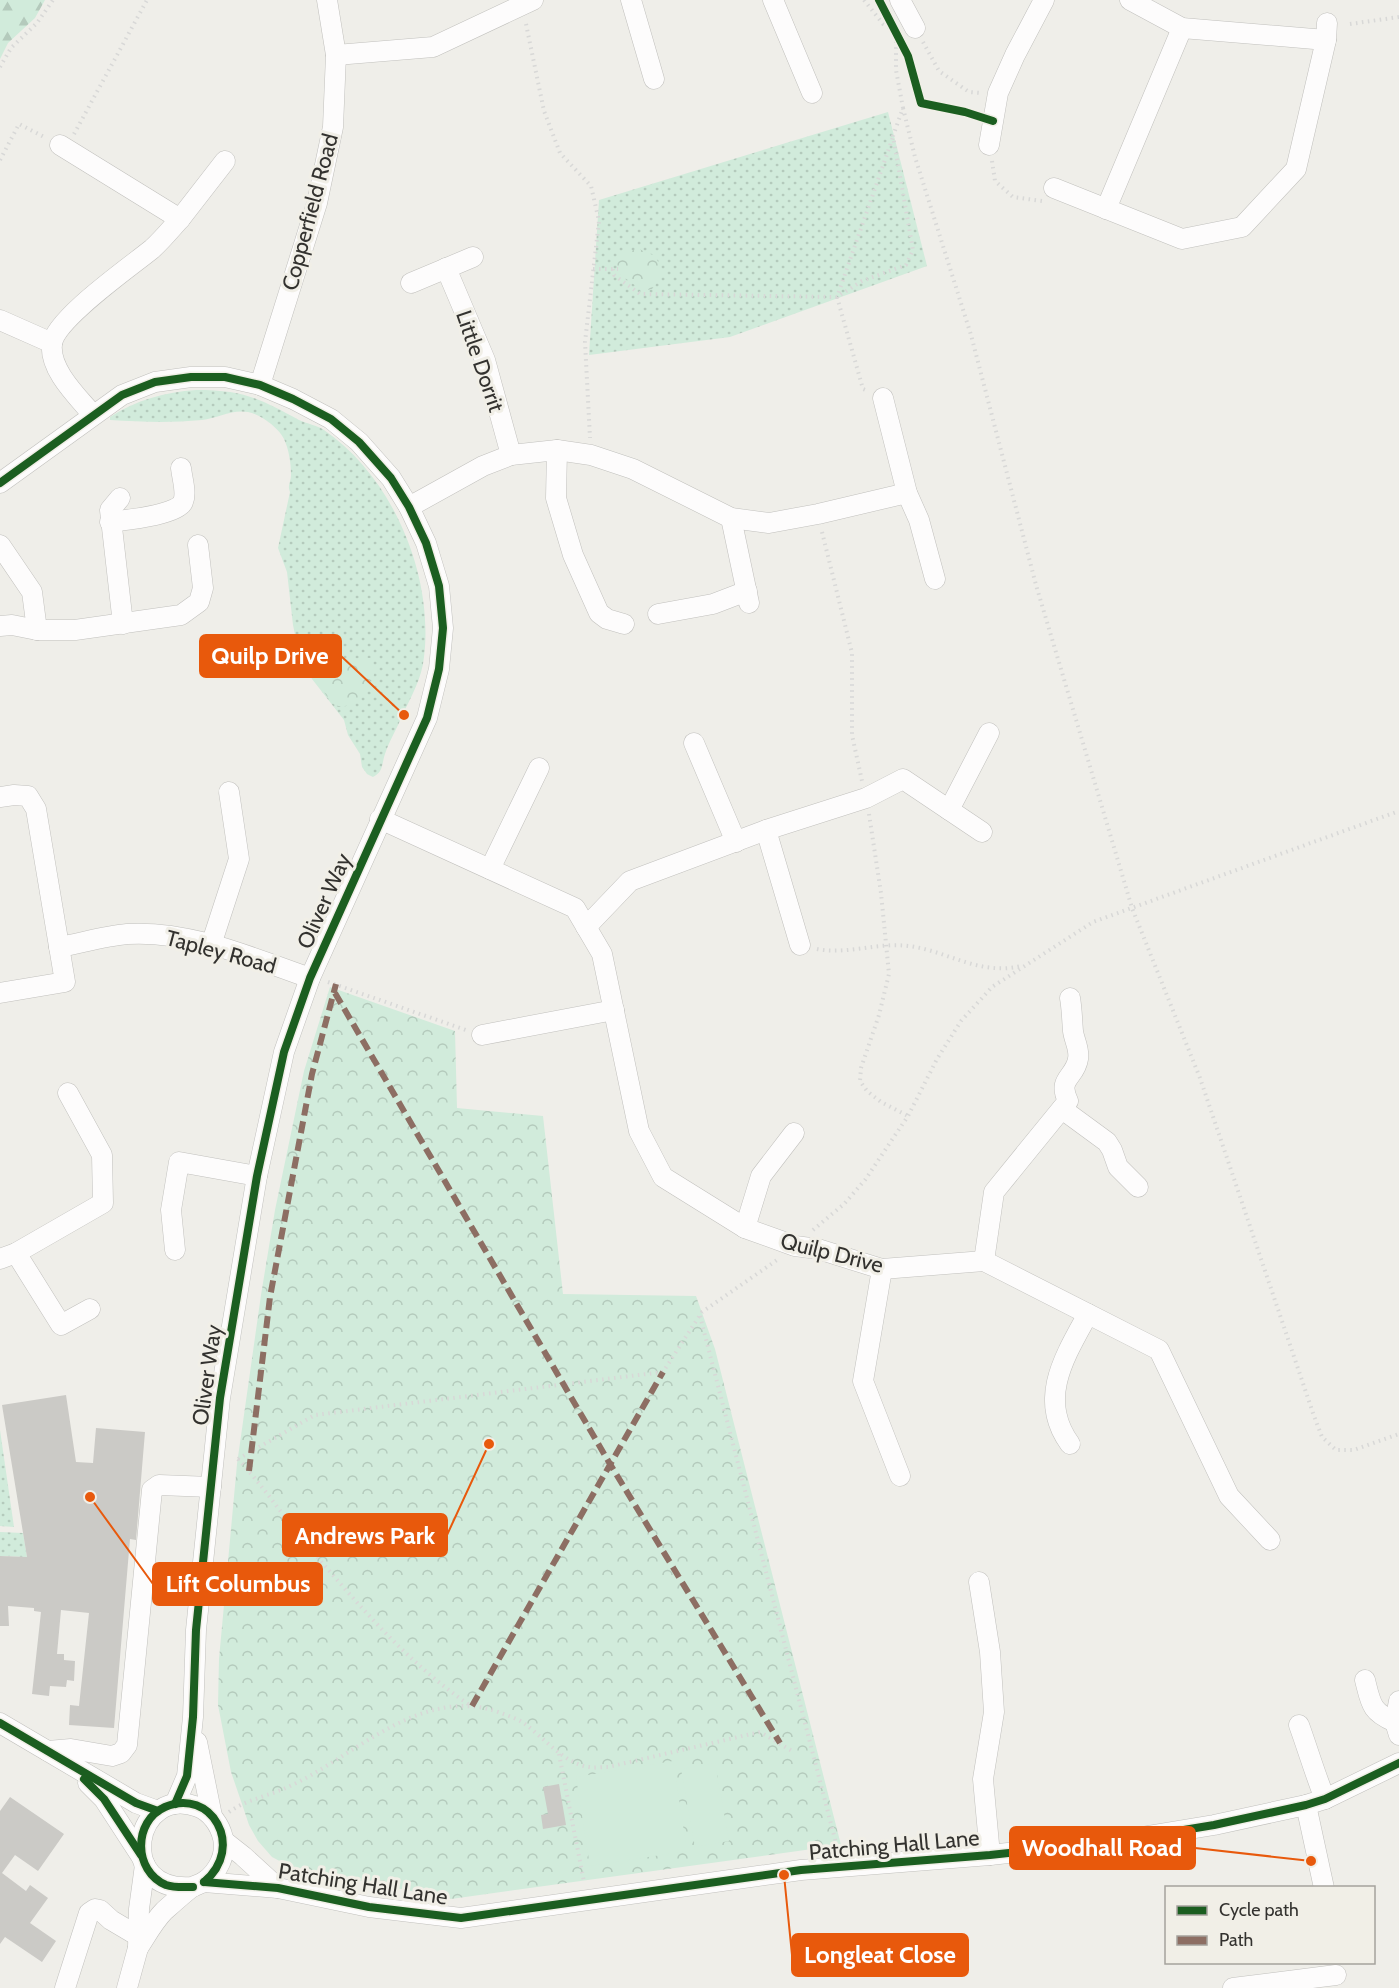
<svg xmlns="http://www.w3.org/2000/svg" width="1399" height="1988" viewBox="0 0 1399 1988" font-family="Cabin,sans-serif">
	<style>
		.grass { fill: url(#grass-dots) }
		.forest { fill: url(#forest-firs) }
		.park { fill: url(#park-crowns) }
		.pitch { fill: #d1ebdb }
		.building { fill: #cbcac6 }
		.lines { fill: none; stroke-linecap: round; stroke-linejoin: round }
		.minor-casing { stroke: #c1c0bd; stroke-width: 21 }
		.path { stroke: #d8d8d7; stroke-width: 4; stroke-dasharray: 1.5 4.5; stroke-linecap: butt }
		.minor { stroke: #fdfcfc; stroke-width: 20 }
		.quiet { stroke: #8d6e63; stroke-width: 6; stroke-dasharray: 12 6; stroke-linecap: butt }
		.cycleway-casing { stroke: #f1efe7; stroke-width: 11 }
		.cycleway { stroke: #1b5e20; stroke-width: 8 }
		.labels { text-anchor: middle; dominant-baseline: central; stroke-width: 6; stroke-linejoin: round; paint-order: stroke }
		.street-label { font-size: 22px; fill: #33322f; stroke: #f1efe7 }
		.leader { fill: none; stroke: #e8590c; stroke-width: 2 }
		.callout-dot { fill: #e8590c; stroke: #f1efe7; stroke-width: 2 }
		.callout { fill: #e8590c; stroke: #e8590c; stroke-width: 2 }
		.callout-label { font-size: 24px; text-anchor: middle; font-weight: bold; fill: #fff }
	</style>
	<defs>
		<pattern id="grass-dots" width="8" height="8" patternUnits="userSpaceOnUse" patternTransform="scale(1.5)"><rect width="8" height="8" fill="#d1ebdb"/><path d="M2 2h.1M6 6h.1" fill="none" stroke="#b4cabc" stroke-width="1.8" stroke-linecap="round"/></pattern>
		<pattern id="forest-firs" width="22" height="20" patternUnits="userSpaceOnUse" patternTransform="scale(1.5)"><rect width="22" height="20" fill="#d1ebdb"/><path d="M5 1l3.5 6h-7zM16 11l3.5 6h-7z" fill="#b4cabc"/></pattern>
		<pattern id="park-crowns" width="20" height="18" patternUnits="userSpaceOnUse" patternTransform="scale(1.5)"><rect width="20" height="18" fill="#d1ebdb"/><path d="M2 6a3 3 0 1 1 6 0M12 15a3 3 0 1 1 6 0" fill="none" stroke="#b4cabc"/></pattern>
	</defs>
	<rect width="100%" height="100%" fill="#efeee9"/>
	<g class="grass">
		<polygon points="888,112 927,266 730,337 589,355 599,200"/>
		<path d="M 196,390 C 244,390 258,398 299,420 C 307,424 317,425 324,430 C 393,477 434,576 424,657 C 422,678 411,697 402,716 C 397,729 389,741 385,754 C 383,759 383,766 380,771 C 379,773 375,776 373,777 L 367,774 L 362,767 L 360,754 L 348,735 L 344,720 L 312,679 L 300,659 L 293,625 L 287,572 L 278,548 L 290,492 C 287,485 291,482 291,475 C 291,463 289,450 284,439 C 279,428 260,414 248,412 C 233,409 217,418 202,420 C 171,423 141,422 110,420 L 110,417 C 136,400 165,392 196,390 Z"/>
		<polygon points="0,1430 14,1527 0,1526"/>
		<polygon points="0,1532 23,1533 27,1557 0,1556"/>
	</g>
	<polygon class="forest" points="0,0 45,0 35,18 8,43 0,59"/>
	<g class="park">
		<polygon points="639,249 655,256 664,273 652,289 643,291 618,273 617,262 625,252"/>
		<path d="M 370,658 C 371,662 374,668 374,672 C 375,683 351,709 339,707 C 331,705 316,681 313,673 L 329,660 Z"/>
		<polygon points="330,987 455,1031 457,1108 543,1116 563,1294 696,1296 715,1349 841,1845 451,1899 291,1867 272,1857 258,1841 249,1825 242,1804 231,1772 218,1705 219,1659 237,1464 261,1295 275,1210 304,1071"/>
	</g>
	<g class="pitch">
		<polygon points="673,1761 687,1851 590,1866 576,1777"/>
		<polygon points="715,1763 729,1841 695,1847 681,1769"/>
	</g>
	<g class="building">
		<polygon points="66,1395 76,1462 93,1463 96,1428 145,1432 136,1540 130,1539 114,1728 69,1725 70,1705 79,1706 89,1613 61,1610 57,1654 64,1654 64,1660 75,1661 74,1681 67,1680 66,1687 50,1686 49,1696 32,1694 41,1612 34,1611 34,1608 8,1606 9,1626 0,1626 0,1556 27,1557 2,1405"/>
		<polygon points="559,1784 566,1825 543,1829 541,1815 548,1814 543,1787"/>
		<polygon points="10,1797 64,1834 38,1871 15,1855 2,1873 26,1891 30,1885 48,1898 30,1923 56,1941 42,1962 5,1937 0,1944 0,1811"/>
	</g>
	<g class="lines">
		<g class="minor-casing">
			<g id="minor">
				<polyline points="631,0 654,79"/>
				<polyline points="773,0 812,93"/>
				<polyline points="900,0 915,28"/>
				<polyline points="1130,0 1182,28 1326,40"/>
				<polyline points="336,55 433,47 533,0"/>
				<path d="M 60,145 L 180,219 C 171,229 162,240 152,249 C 130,267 55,319 52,344 C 49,370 78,397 93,415"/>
				<polyline points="989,145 998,93 1015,55 1044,0"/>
				<polyline points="1054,188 1182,239 1242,227 1296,169 1326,40 1327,23"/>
				<polyline points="1106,209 1182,28"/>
				<polyline points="180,219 225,161"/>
				<polyline points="446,268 485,360 511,455"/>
				<polyline points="411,283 473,257"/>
				<polyline points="0,320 52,343"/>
				<polyline points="260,385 317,203 333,127 336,55 327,0"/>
				<polyline points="883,398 907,493 919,520 935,579"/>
				<polyline points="557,450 556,498 573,555 599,613 607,619 624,624"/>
				<polyline points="0,483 122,395 155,382 191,377 225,377 260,385 293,399 331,419 359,442 391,478 409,507 426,543 439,586 443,628 439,669 427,718 310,978 284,1052 257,1176 220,1398 196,1630 193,1717 187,1776 175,1804"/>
				<polyline points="120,498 110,510 123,624"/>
				<polyline points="409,507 483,466 511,455 557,450 591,455 633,469 731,518 769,523 818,514 907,493"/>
				<polyline points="731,518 749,603"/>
				<path d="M 110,522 C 124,520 178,515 183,502 C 187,493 182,478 181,468"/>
				<polyline points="0,545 32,592 37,630"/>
				<polyline points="658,614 713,604 747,591"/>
				<polyline points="0,626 12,625 37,630 75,630 181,615 199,602 203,588 198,545"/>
				<polyline points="694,743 736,842"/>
				<polyline points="0,797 14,795 28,796 36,809 65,982 0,993"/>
				<polyline points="949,810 989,733"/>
				<polyline points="380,819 575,908 602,954 639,1131 663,1177 745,1228 795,1246 818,1249 882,1269 984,1261 1159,1350 1229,1496 1270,1540"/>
				<polyline points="766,830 800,945"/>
				<polyline points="490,869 539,768"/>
				<polyline points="586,927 630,881 766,830 866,798 903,779 982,832"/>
				<polyline points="211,945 239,859 229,792"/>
				<path d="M 59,947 C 81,943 105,936 127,934 C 190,930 252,958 310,978"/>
				<polyline points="482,1035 614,1010"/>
				<polyline points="1062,1109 1107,1142 1112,1150 1118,1167 1138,1187"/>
				<polyline points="745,1228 761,1176 794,1133"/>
				<polyline points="175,1250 171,1210 179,1162 257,1176"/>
				<polyline points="16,1253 61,1325 90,1309"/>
				<polyline points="0,1259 16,1253 103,1203 102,1155 68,1093"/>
				<path d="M 984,1261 L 994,1192 L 1068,1101 C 1057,1078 1075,1078 1078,1059 C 1080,1049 1074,1040 1073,1031 C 1072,1020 1072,1009 1070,998"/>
				<polyline points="882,1269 863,1381 900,1476"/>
				<path d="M 1070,1444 C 1037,1399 1065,1356 1088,1314"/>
				<polyline points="979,1582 990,1652 994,1712 983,1779 990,1855"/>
				<path d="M 1365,1680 C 1371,1704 1371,1712 1395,1722"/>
				<polyline points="1399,1701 1395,1722 1399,1735"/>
				<polyline points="0,1723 136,1803 158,1811"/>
				<path d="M 1299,1725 C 1308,1750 1315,1774 1325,1799"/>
				<polyline points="197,1742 212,1816"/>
				<polyline points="48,1751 71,1749 112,1756 121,1753 127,1745 152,1490 159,1485 211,1487"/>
				<polyline points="88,1783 104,1799 141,1856"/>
				<polyline points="1306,1805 1324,1888"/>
				<polyline points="224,1841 243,1856 278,1888"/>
				<polyline points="204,1882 278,1888 369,1907 461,1918 801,1870 990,1855 1117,1841 1214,1825 1306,1805 1325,1799 1399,1763"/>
				<path d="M 138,1948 C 146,1936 154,1921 164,1911 C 173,1903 183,1894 192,1887 C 196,1885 201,1884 205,1881 C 218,1872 227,1854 223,1838 C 220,1825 211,1812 198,1807 C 134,1783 113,1894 193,1887"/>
				<polyline points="65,1988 89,1913 95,1909 100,1910 111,1920 138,1936"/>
				<polyline points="127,1988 138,1948 139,1909 145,1865"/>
				<polyline points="1233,1988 1336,1975"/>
			</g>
		</g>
		<g class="path">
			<polyline points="864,0 883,24 889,27 896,36 896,70 903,108 893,136 913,250 906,265 862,281 837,297 863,389 868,391"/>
			<polyline points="526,24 544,111 560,153 591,186 599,221 585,342 590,438"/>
			<polyline points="1350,24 1399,17"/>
			<polyline points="923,42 939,71 969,92 981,93"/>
			<polyline points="0,67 11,48 37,23 53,0"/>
			<polyline points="903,108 915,157 971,335 1036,585 1132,908 1200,1078 1314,1416 1322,1437 1336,1450 1354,1450 1399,1434"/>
			<polyline points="74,134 147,0"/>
			<polyline points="0,160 19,124 46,138"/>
			<polyline points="992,161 995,181 1013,197 1042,201"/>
			<polyline points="593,269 618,269"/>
			<polyline points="613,269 614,275 640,294 837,297 893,137"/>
			<polyline points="822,532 852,653 852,735 862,781"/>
			<polyline points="869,814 881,893 889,974 879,1015 861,1068 860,1081 867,1091 881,1102 908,1116"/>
			<path d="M 817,949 C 847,955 877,942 909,946 C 948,951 979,976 1021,966"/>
			<polyline points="328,982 466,1030"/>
			<polyline points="813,1230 844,1204 865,1180 908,1116 937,1059 961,1021 992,987 1093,922 1399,811"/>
			<polyline points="700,1316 838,1851"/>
			<polyline points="238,1459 315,1415 663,1372 702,1312 777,1260"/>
			<path d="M 238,1459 C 265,1488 287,1522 313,1552 C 361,1608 410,1665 471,1706"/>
			<polyline points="559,1754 584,1882"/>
			<path d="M 229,1812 C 247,1799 269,1796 288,1787 C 353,1758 422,1683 501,1713 C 509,1716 518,1719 525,1724 C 544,1738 565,1764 589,1767 C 595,1768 602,1767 608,1767 L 760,1732 L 792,1751"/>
		</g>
		<use href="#minor" class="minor"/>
		<g class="quiet">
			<polyline points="335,993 610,1464 780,1743"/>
			<polyline points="249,1471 270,1297 312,1074 336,984"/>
			<polyline points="472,1706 663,1372"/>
		</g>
		<g class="cycleway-casing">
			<g id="cycleway">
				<polyline points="879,0 908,56 921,103 965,112 993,121"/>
				<polyline points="0,483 122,395 155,382 191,377 225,377 260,385 293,399 331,419 359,442 391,478 409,507 426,543 439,586 443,628 439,669 427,718 310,978 284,1052 257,1176 220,1398 196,1630 193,1717 187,1776 175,1804"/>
				<polyline points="0,1723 136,1803 158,1811"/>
				<polyline points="84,1779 104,1799 141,1855"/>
				<polyline points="204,1882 278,1888 369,1907 461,1918 801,1870 990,1855 1117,1841 1214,1825 1306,1805 1325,1799 1399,1763"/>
				<path d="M 193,1887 C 184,1887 175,1888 166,1885 C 133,1871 133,1821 165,1807 C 211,1787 246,1847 204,1882"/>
			</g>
		</g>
		<use href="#cycleway" class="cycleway"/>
	</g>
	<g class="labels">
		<g class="street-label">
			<text transform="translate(310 212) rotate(-75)">Copperfield Road</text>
			<text transform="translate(480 361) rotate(71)">Little Dorrit</text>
			<text transform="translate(324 901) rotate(-66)">Oliver Way</text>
			<text transform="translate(221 952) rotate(15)">Tapley Road</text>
			<text transform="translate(832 1253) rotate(14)">Quilp Drive</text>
			<text transform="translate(207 1375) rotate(-82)">Oliver Way</text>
			<text transform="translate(894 1845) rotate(-5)">Patching Hall Lane</text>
			<text transform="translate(363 1884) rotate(9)">Patching Hall Lane</text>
		</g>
	</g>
	<path class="leader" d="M404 715L341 656M489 1444L447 1535M90 1497L153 1584M1311 1861L1195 1848M784 1875L792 1955"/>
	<g class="callout-dot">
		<circle cx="404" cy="715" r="6"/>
		<circle cx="489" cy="1444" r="6"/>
		<circle cx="90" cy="1497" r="6"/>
		<circle cx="1311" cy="1861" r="6"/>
		<circle cx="784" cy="1875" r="6"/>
	</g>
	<g class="callout">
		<rect x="200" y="635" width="141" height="42" rx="6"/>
		<rect x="283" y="1514" width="164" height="42" rx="6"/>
		<rect x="153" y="1563" width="169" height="42" rx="6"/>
		<rect x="1010" y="1827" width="185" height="42" rx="6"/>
		<rect x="792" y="1934" width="176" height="42" rx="6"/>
	</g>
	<g class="callout-label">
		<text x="270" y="664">Quilp Drive</text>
		<text x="365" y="1544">Andrews Park</text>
		<text x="238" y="1592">Lift Columbus</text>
		<text x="1102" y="1856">Woodhall Road</text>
		<text x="880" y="1963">Longleat Close</text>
	</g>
	<rect x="1165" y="1886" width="210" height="78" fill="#f1efe7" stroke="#a5a39d" stroke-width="1.5"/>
	<rect x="1177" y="1906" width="30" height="9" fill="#1b5e20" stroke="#a5a39d" stroke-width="1.5"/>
	<text x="1219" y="1916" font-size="18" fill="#33322f">Cycle path</text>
	<rect x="1177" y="1936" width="30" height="9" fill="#8d6e63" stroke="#a5a39d" stroke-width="1.5"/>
	<text x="1219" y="1946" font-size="18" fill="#33322f">Path</text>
</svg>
